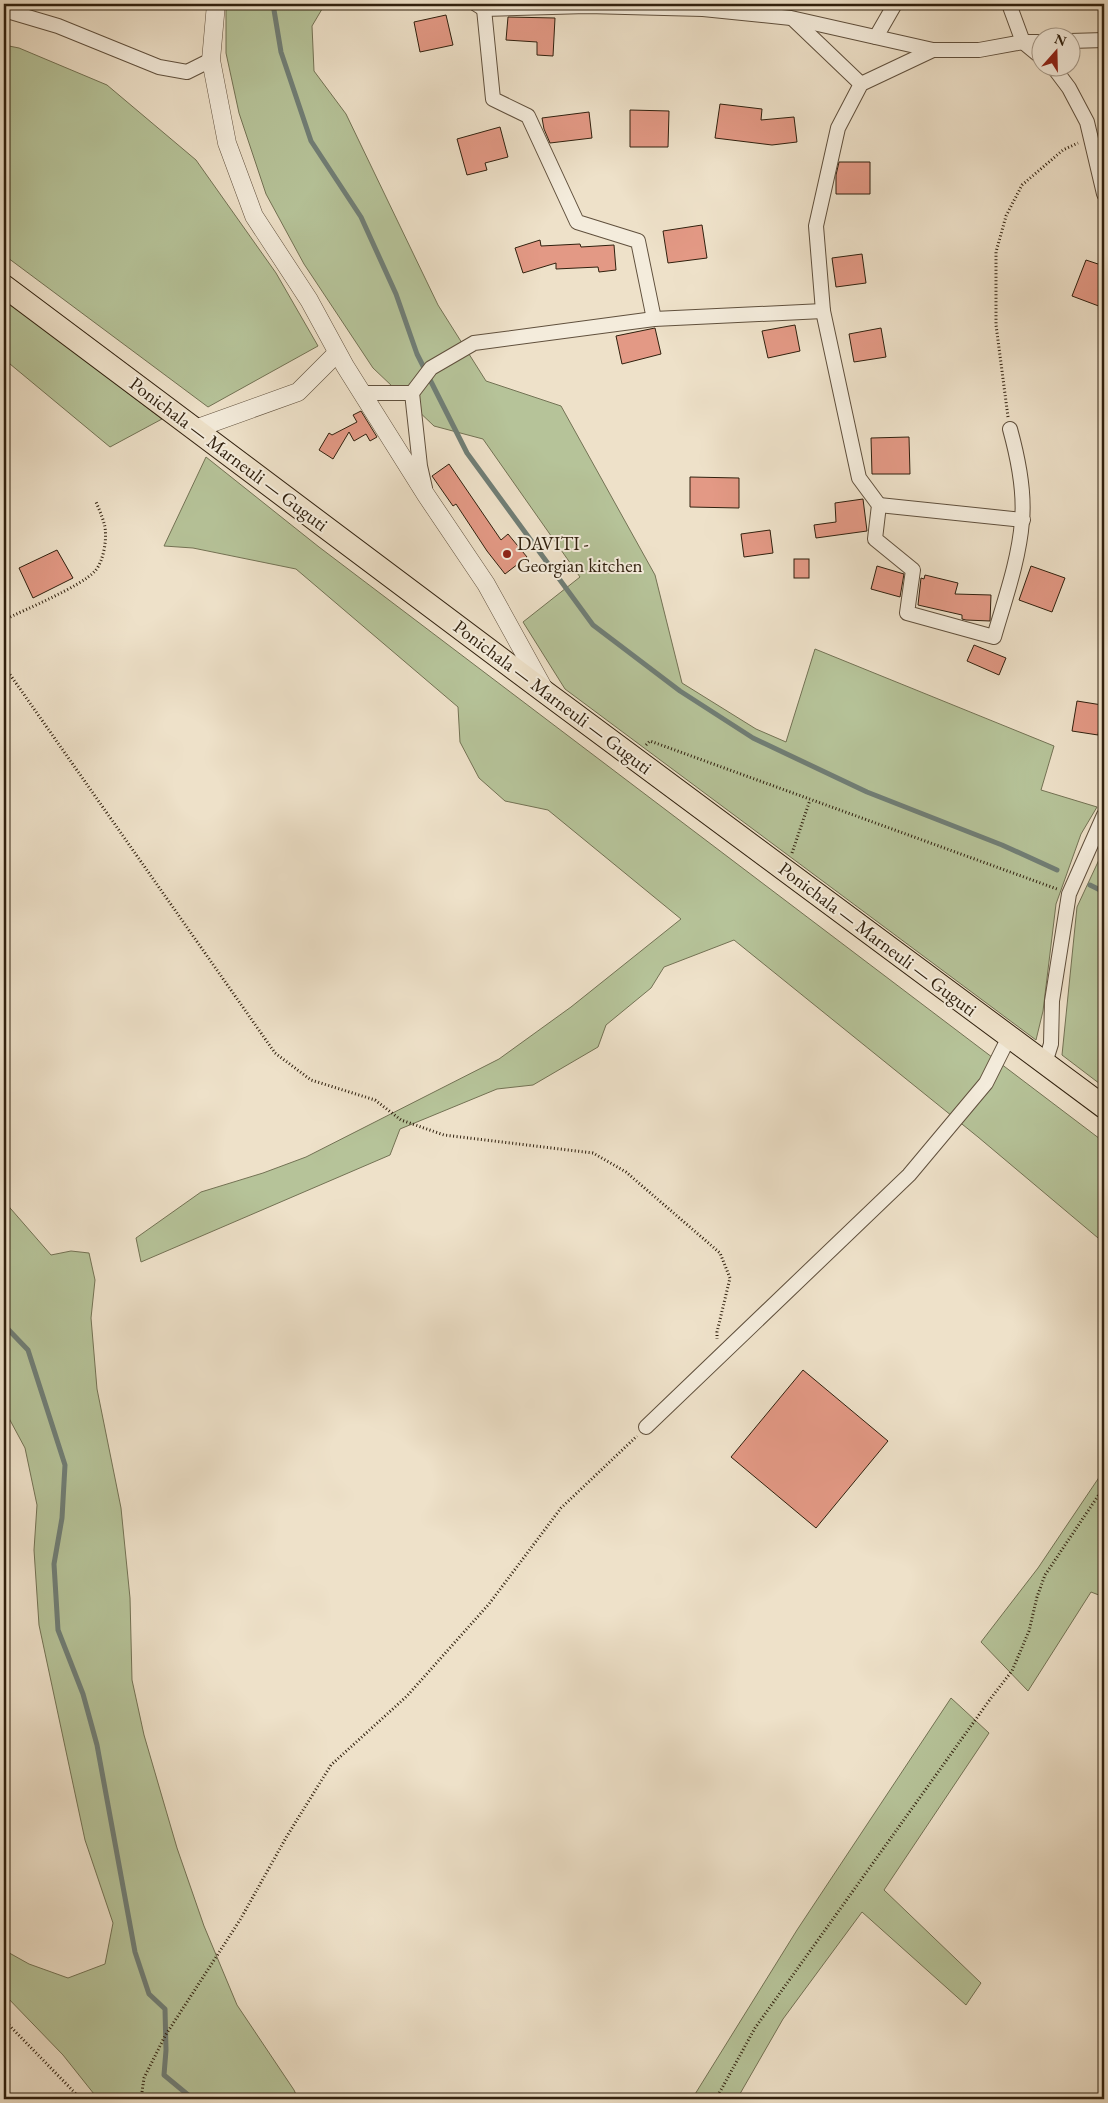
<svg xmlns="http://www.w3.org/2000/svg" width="1108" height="2103" viewBox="0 0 1108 2103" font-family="'EB Garamond',serif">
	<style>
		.green { fill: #b6c399; stroke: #737254 }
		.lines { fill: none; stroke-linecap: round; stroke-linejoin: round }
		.stream { stroke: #707e76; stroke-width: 5 }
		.building { fill: #e39985; stroke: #30200e }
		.minor-casing { stroke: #60503d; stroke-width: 16 }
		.tertiary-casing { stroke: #60503d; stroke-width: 19 }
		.trunk-casing { stroke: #30200e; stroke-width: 24 }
		.path { stroke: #30200e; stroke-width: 3; stroke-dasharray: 1 2.5; stroke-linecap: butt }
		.minor { stroke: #f4ecdc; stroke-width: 14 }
		.tertiary { stroke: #f4ecdc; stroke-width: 18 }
		.trunk { stroke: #eee1c9; stroke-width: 22 }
		.poi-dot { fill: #8f2418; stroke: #f4ecdc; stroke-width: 2 }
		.labels { text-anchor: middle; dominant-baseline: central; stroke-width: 4; stroke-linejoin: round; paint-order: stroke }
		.street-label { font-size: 19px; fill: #30200e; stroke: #f4ecdc }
		.poi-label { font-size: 19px; fill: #30200e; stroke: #f4ecdc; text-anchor: start }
	</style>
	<rect width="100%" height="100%" fill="#eee1c9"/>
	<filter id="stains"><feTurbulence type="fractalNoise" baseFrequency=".004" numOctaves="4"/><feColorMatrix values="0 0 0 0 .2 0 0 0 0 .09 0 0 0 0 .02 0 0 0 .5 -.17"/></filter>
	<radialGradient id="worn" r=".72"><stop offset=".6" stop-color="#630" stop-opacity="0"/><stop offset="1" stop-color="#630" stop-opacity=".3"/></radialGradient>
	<g class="green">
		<polygon points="226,4 325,4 312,26 314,71 346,114 438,305 486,381 561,406 655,575 682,683 756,729 786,742 815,649 1054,746 1041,790 1097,807 1081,834 1056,904 1043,1011 1036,1040 565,689 523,622 580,577 483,439 434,426 373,368 304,264 266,194 239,113 226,53"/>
		<polygon points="4,45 19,48 107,85 196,160 276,273 318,346 208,407 4,255"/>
		<polygon points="4,299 162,419 110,447 4,359"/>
		<polygon points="206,457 319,547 1104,1142 1104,1243 978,1137 734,940 664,967 651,988 606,1025 598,1047 533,1085 497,1089 400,1129 390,1155 141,1262 136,1238 201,1192 263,1173 306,1157 499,1059 571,1007 681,919 548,810 505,801 479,778 460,742 458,707 296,569 193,548 164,546"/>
		<polygon points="1104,849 1104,1087 1062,1055 1077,907"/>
		<polygon points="4,1201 51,1255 71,1251 89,1253 95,1280 91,1318 97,1389 121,1508 130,1598 132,1680 144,1735 177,1848 204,1926 237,2005 294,2090 298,2099 98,2099 63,2055 4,1994 4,1950 29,1964 68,1978 105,1964 113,1923 85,1840 39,1625 34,1550 37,1505 25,1448 4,1409"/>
		<polygon points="1104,1470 1104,1597 1091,1592 1028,1691 981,1642 1038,1568"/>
		<polygon points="951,1698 989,1733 884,1890 981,1983 966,2005 862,1912 783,2019 737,2099 692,2099 797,1930"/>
	</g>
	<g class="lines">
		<g class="stream">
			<polyline points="273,4 281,52 311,141 361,217 396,294 417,354 467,453 593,625 680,691 753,738 867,792 1002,845 1057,870"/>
			<polyline points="1090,885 1104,892"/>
			<polyline points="4,1325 28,1350 65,1465 62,1518 54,1564 58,1630 83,1694 97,1745 135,1952 149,1994 165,2009 166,2050 164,2075 193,2099"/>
		</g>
	</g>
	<g class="building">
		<polygon points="446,15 453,45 420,52 414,22"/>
		<polygon points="508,17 555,18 553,56 537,55 537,42 506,40"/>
		<polygon points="720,104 762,109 761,120 794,117 797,142 772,145 715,138"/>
		<polygon points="630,110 669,111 668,147 630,147"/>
		<polygon points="589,112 592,138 550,143 544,129 542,118"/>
		<polygon points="500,127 508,157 485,163 487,170 467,175 457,139"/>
		<polygon points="839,162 870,162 870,194 836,194 836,175"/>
		<polygon points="702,225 707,258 668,263 663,231"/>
		<polygon points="540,240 541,246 580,244 581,247 614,245 616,270 599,272 598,267 556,269 556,263 523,273 515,248"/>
		<polygon points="862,254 866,283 836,287 832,258"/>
		<polygon points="1086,260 1104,266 1104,308 1072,296"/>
		<polygon points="795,325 800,351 768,358 762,331"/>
		<polygon points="655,328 661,354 622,364 616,336"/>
		<polygon points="881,328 886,357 854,362 849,334"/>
		<polygon points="361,411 377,437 370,441 366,434 354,441 349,432 333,459 319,450 329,433 332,435 357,422 353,415"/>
		<polygon points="909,437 910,474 872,474 871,438"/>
		<polygon points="449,464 501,540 508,534 527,557 505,574 487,551 456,504 453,506 432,476"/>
		<polygon points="690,477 739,478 739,508 690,507"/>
		<polygon points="863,499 867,531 816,538 814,525 836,522 835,503"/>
		<polygon points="770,530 773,553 744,557 741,534"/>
		<polygon points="57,550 73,578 33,598 19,568"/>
		<rect x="794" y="559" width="15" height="19"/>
		<polygon points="877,566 904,574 900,597 871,589"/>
		<polygon points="1031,566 1065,578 1052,612 1019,600"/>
		<polygon points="925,575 958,583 955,594 991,595 990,621 966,620 962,619 962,615 918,605 921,578 924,579"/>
		<polygon points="974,645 1006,658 999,675 967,661"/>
		<polygon points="1077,701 1102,705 1098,735 1072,731"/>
		<polygon points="803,1370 888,1441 816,1528 731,1457"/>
	</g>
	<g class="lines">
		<g class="minor-casing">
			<g id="minor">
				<polyline points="476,4 484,9 587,6 703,9 791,18 933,50 979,50 1023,42 1040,42"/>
				<polyline points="1009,4 1023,42 1040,56"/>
				<polyline points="484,9 493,99 528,116 577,222 638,241 654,319"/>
				<polyline points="4,10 58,26 159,67 187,72 211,60"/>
				<polyline points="793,19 861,84"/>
				<polyline points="876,37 895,4"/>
				<polyline points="1070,41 1104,40"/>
				<path d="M 933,50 L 861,84 L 838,128 L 816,226 L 823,311 L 859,478 L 879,505 L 875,539 L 913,570 L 907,613 L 994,637 C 1005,599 1019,560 1022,521 C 1025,490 1018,458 1010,429"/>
				<polyline points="1054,68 1069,88 1087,122 1104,194"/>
				<polyline points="363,393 412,393"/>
				<polyline points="425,488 420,466 412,393 431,368 474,343 654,319 823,311"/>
				<polyline points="879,505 1023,520"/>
				<polyline points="1045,1063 1051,1044 1052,1001 1069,894 1104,815"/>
				<polyline points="646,1427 909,1175 986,1083 1009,1037"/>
			</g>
		</g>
		<g class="tertiary-casing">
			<g id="tertiary">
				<polyline points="216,4 211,60 227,143 254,216 309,300 345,366 426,495 486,584 544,689"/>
				<polyline points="195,429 298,392 337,353"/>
			</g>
		</g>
		<g class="trunk-casing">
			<polyline id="trunk" points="4,286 545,692 1104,1107"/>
		</g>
		<g class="path">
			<polyline points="1008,417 996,325 996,252 1006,216 1022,185 1063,150 1078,143"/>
			<path d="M 4,620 C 24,610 82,586 95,571 C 104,561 108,536 104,523 C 102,516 99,509 96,502"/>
			<polyline points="4,666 275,1053 311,1080 375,1100 401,1120 444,1135 593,1153 626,1172 720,1253 730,1278 717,1332 717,1339"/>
			<polyline points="646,745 650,741 1057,889"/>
			<polyline points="792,853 810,800"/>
			<polyline points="4,2020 81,2099"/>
			<polyline points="141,2099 144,2078 165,2036 240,1920 287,1836 331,1765 407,1696 489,1604 561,1508 637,1436"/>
			<polyline points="716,2099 755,2028 991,1698 1012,1671 1029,1631 1037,1597 1045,1575 1104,1487"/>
		</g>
		<use href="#minor" class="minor"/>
		<use href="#tertiary" class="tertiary"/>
		<use href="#trunk" class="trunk"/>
	</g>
	<circle class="poi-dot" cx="507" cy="554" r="5"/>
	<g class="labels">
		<g class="street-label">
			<text transform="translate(229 454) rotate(37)">Ponichala — Marneuli — Guguti</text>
			<text transform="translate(553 697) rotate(37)">Ponichala — Marneuli — Guguti</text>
			<text transform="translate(878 939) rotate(37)">Ponichala — Marneuli — Guguti</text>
		</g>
		<g class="poi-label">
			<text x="517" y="543">DAVITI -<tspan x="517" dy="22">Georgian kitchen</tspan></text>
		</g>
	</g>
	<rect width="1108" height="2103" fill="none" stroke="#eee1c9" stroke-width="20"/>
	<rect x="5" y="5" width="1098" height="2093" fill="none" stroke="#30200e" stroke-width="2.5"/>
	<rect x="10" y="10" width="1088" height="2083" fill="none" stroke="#30200e"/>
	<g transform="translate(1056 52) rotate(20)"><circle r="24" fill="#f4ecdc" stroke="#a69a8a"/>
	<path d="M0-4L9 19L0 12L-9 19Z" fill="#8f2418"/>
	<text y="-8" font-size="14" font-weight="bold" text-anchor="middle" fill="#30200e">N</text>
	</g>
	<rect width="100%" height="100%" filter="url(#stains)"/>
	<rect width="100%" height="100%" fill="url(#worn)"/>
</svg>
